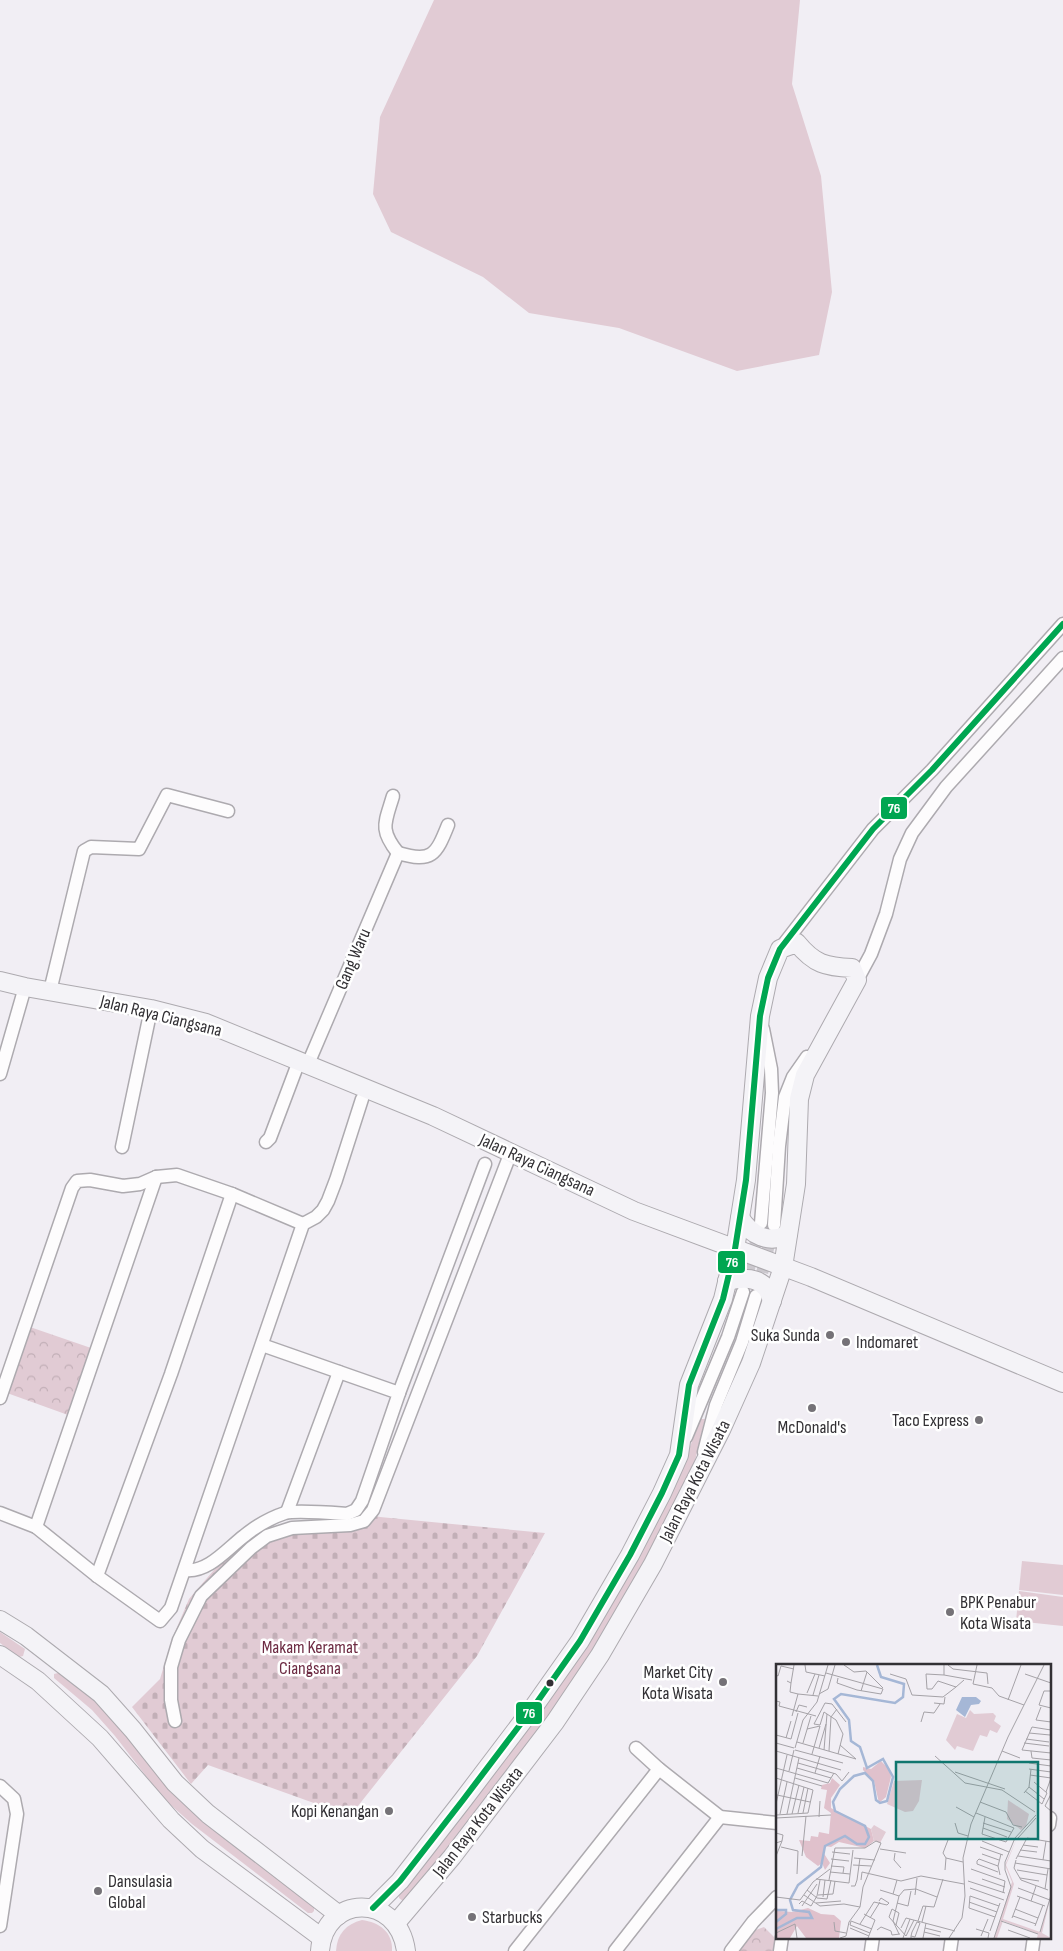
<svg xmlns="http://www.w3.org/2000/svg" width="1063" height="1951" viewBox="0 0 1063 1951" font-family="'Sofia Sans Condensed',sans-serif">
	<style>
		.grass { fill: #e1cbd4 }
		.cemetery { fill: url(#cemetery-stones) }
		.park { fill: url(#park-crowns) }
		.lines { fill: none; stroke-linecap: round; stroke-linejoin: round }
		.street-tunnel { stroke: #cbc8ce; stroke-width: 12; stroke-dasharray: 12 6; stroke-linecap: butt }
		.street-casing { stroke: #adaaaf; stroke-width: 15 }
		.secondary-casing { stroke: #adaaaf; stroke-width: 20 }
		.street { stroke: #fdfcfd; stroke-width: 12 }
		.secondary { stroke: #f4f3f7; stroke-width: 18 }
		.bus-1-casing { stroke: #fff; stroke-width: 10 }
		.bus-1 { stroke: #00a651; stroke-width: 6 }
		.poi-dot { fill: #757277; stroke: #fff; stroke-width: 2 }
		.bus-dot { fill: #323034; stroke: #fff; stroke-width: 2 }
		.labels { text-anchor: middle; dominant-baseline: central; stroke-width: 5; stroke-linejoin: round; paint-order: stroke }
		.street-label { font-size: 18px; fill: #323034; stroke: #fff }
		.poi-label { font-size: 18px; fill: #323034; stroke: #fff; text-anchor: end }
		.park-label { font-size: 18px; fill: #6d2b43; stroke: #fff }
		.inset-river { fill: none; stroke: #a5b7d6; stroke-width: 2.5 }
		.inset-road { fill: none; stroke: #a5a2a7; stroke-width: 1 }
		.view { fill: #0f766e; fill-opacity: 0.15; stroke: #0f766e; stroke-width: 2.5 }
		.inset-edge { fill: none; stroke: #323034; stroke-width: 2.5 }
		.line-badge { stroke: #fff; stroke-width: 2 }
		.badge-label { font-size: 14px; text-anchor: middle; font-weight: bold; fill: #fff }
	</style>
	<defs>
		<pattern id="cemetery-stones" width="16" height="16" patternUnits="userSpaceOnUse" patternTransform="scale(1.25)"><rect width="16" height="16" fill="#e1cbd4"/><path d="M2 7V4a2 2 0 0 1 4 0v3zM10 15v-3a2 2 0 0 1 4 0v3z" fill="#c2afb7"/></pattern>
		<pattern id="park-crowns" width="20" height="18" patternUnits="userSpaceOnUse" patternTransform="scale(1.25)"><rect width="20" height="18" fill="#e1cbd4"/><path d="M2 6a3 3 0 1 1 6 0M12 15a3 3 0 1 1 6 0" fill="none" stroke="#c2afb7"/></pattern>
	</defs>
	<rect width="100%" height="100%" fill="#f1eef4"/>
	<g class="grass">
		<polygon points="434,0 800,0 792,84 821,176 832,292 819,355 737,371 619,328 529,313 483,277 391,232 373,194 380,117"/>
		<polygon points="701,1419 705,1419 693,1469 642,1570 593,1652 550,1718 410,1899 403,1901 399,1898 399,1892 496,1771 539,1713 677,1479"/>
		<polygon points="1022,1561 1063,1565 1063,1595 1019,1590"/>
		<polygon points="1019,1591 1063,1597 1063,1626 1016,1621"/>
		<polygon points="0,1632 25,1649 23,1656 19,1657 0,1643"/>
		<polygon points="58,1673 63,1674 99,1703 123,1730 170,1791 198,1817 314,1906 314,1911 312,1913 308,1913 192,1824 163,1798 115,1736 92,1710 54,1678 54,1674"/>
		<path d="M 362,1920 C 379,1922 393,1932 392,1951 L 336,1951 C 337,1934 346,1924 362,1920 Z"/>
	</g>
	<polygon class="cemetery" points="364,1513 380,1517 545,1533 477,1656 350,1816 208,1765 191,1784 132,1707 160,1679 172,1639 189,1599 232,1549 276,1526 346,1523"/>
	<g class="park">
		<polygon points="30,1327 91,1348 68,1415 7,1393"/>
		<polygon points="764,1927 774,1937 775,1951 737,1951 753,1931"/>
	</g>
	<g class="lines">
		<g class="street-tunnel">
			<polyline points="744,1287 760,1227"/>
			<polyline points="758,1290 772,1232"/>
		</g>
		<g class="street-casing">
			<g id="street">
				<path d="M 393,796 C 385,823 379,829 398,853"/>
				<polyline points="780,949 873,829 932,770 1063,624"/>
				<polyline points="857,980 871,954 886,914 900,859 912,833 946,787 1063,658"/>
				<polyline points="50,991 84,851 91,847 139,849 167,795 228,811"/>
				<path d="M 308,1064 L 398,853 C 432,863 436,855 448,825"/>
				<polyline points="0,1074 25,987"/>
				<polyline points="266,1142 270,1138 299,1061"/>
				<polyline points="122,1147 151,1009"/>
				<polyline points="761,1223 772,1093 771,1069 763,1029"/>
				<polyline points="774,1225 779,1146 785,1097 793,1077 807,1057"/>
				<polyline points="399,1393 485,1164"/>
				<polyline points="0,1398 72,1188 77,1181 90,1180 123,1186 140,1184 156,1177 177,1175 232,1194 303,1224"/>
				<polyline points="686,1437 728,1337 743,1292"/>
				<polyline points="704,1452 716,1405 742,1342 756,1296"/>
				<polyline points="287,1512 339,1372"/>
				<polyline points="0,1513 36,1527 97,1576 160,1621 171,1608 303,1224 316,1217 323,1210 328,1201 336,1180 362,1099"/>
				<polyline points="36,1527 156,1177"/>
				<path d="M 185,1570 C 208,1573 227,1549 244,1536 C 255,1527 270,1518 285,1513 C 295,1510 333,1513 347,1514 L 356,1510 L 362,1501 L 399,1393 L 262,1345"/>
				<polyline points="97,1576 171,1374 232,1194"/>
				<polyline points="175,1721 171,1700 171,1667 179,1640 201,1596 251,1548 267,1536 292,1528 350,1525 364,1521 373,1510 511,1152"/>
				<polyline points="636,1748 659,1769 720,1817 777,1823"/>
				<polyline points="0,1786 14,1799 17,1814 0,1926"/>
				<polyline points="1049,1825 1050,1818"/>
				<polyline points="515,1951 659,1769"/>
				<polyline points="615,1951 720,1817"/>
				<polyline points="731,1951 753,1922 777,1897"/>
				<polyline points="780,1951 782,1937"/>
				<polyline points="871,1951 873,1937"/>
				<polyline points="950,1951 952,1937"/>
				<polyline points="1032,1951 1034,1937"/>
			</g>
		</g>
		<g class="secondary-casing">
			<g id="secondary">
				<polyline points="0,981 25,987 151,1009 206,1023 433,1116 634,1211 811,1277 1063,1383"/>
				<path d="M 740,1218 C 751,1235 769,1245 788,1234"/>
				<path d="M 727,1281 C 748,1276 767,1278 772,1301"/>
				<polyline points="0,1620 26,1636 101,1694 133,1730 175,1783 208,1814 339,1915"/>
				<polyline points="0,1655 38,1681 100,1738 171,1820 202,1849 322,1938"/>
				<path d="M 373,1908 L 400,1881 L 463,1800 L 535,1705 L 580,1641 L 630,1555 L 662,1493 L 679,1455 L 689,1385 L 723,1299 L 735,1249 L 746,1180 L 760,1016 L 768,978 L 780,949 L 797,943 C 814,964 826,967 852,968 L 857,980 L 805,1075 L 799,1099 L 796,1184 L 783,1267 L 751,1363 L 721,1430 L 653,1564 L 600,1655 L 555,1722 L 452,1857 L 396,1923"/>
				<path d="M 320,1951 C 324,1894 398,1892 406,1951"/>
			</g>
		</g>
		<use href="#street" class="street"/>
		<use href="#secondary" class="secondary"/>
		<g class="bus-1-casing">
			<polyline id="bus-1" points="373,1908 400,1881 463,1800 535,1705 580,1641 630,1555 662,1493 679,1455 689,1385 723,1299 735,1249 746,1180 760,1016 768,978 780,949 873,829 932,770 1063,624"/>
		</g>
		<use href="#bus-1" class="bus-1"/>
	</g>
	<g class="poi-dot">
		<circle cx="830" cy="1335" r="5"/>
		<circle cx="846" cy="1342" r="5"/>
		<circle cx="812" cy="1408" r="5"/>
		<circle cx="979" cy="1420" r="5"/>
		<circle cx="950" cy="1612" r="5"/>
		<circle cx="723" cy="1682" r="5"/>
		<circle cx="389" cy="1811" r="5"/>
		<circle cx="98" cy="1891" r="5"/>
		<circle cx="472" cy="1917" r="5"/>
	</g>
	<circle class="bus-dot" cx="550" cy="1683" r="4.5"/>
	<g class="labels">
		<g class="street-label">
			<text transform="translate(353 959) rotate(-67)">Gang Waru</text>
			<text transform="translate(161 1016) rotate(14)">Jalan Raya Ciangsana</text>
			<text transform="translate(537 1165) rotate(25)">Jalan Raya Ciangsana</text>
			<text transform="translate(695 1481) rotate(-63)">Jalan Raya Kota Wisata</text>
			<text transform="translate(478 1822) rotate(-52)">Jalan Raya Kota Wisata</text>
		</g>
		<g class="poi-label">
			<text x="820" y="1335">Suka Sunda</text>
			<text x="856" y="1342" text-anchor="start">Indomaret</text>
			<text x="969" y="1420">Taco Express</text>
			<text x="812" y="1427" text-anchor="middle">McDonald's</text>
			<text x="960" y="1602" text-anchor="start">BPK Penabur<tspan x="960" dy="21">Kota Wisata</tspan></text>
			<text x="713" y="1672">Market City<tspan x="713" dy="21">Kota Wisata</tspan></text>
			<text x="379" y="1811">Kopi Kenangan</text>
			<text x="108" y="1881" text-anchor="start">Dansulasia<tspan x="108" dy="21">Global</tspan></text>
			<text x="482" y="1917" text-anchor="start">Starbucks</text>
		</g>
		<g class="park-label">
			<text x="310" y="1647">Makam Keramat<tspan x="310" dy="21">Ciangsana</tspan></text>
		</g>
	</g>
	<g transform="translate(776 1664)">
		<rect width="275" height="275" fill="#f1eef4"/>
		<path d="M 194,46 L 198,50 L 217,49 L 220,52 L 218,57 L 225,62 L 221,69 L 214,66 L 211,73 L 204,71 L 197,87 L 181,82 L 179,86 L 170,76 L 181,50 L 190,54 ZM 146,116 L 143,137 L 137,147 L 129,148 L 111,140 L 118,117 ZM 241,174 L 230,201 L 238,220 L 227,255 L 264,268 L 275,231 L 266,269 L 275,274 L 261,274 L 262,270 L 227,257 L 221,274 L 218,274 L 236,218 L 229,201 Z" fill="#e1cbd4"/>
		<path d="M 105,97 L 114,106 L 115,113 L 110,133 L 103,139 L 98,117 L 87,106 L 87,103 L 95,105 ZM 56,114 L 64,121 L 55,134 L 55,144 L 95,165 L 98,177 L 89,184 L 63,178 L 55,183 L 49,182 L 47,188 L 54,199 L 49,206 L 46,199 L 42,202 L 30,193 L 23,176 L 34,177 L 35,172 L 42,173 L 43,168 L 53,170 L 55,149 L 48,144 L 51,126 L 45,125 L 46,121 L 54,119 ZM 0,243 L 3,247 L 16,248 L 32,244 L 45,250 L 58,251 L 65,257 L 63,274 L 30,274 L 21,262 L 14,274 L 0,274 Z" fill="#e0c1cc"/>
		<path d="M 232,136 L 253,150 L 250,162 L 245,166 L 231,155 ZM 98,161 L 110,168 L 104,179 L 98,177 L 95,165 Z" fill="#e1cbd4"/>
		<path d="M 186,33 L 200,33 L 205,37 L 203,40 L 195,41 L 189,53 L 180,46 Z" fill="#a5b7d6"/>
		<path class="inset-river" d="M 0,246 L 10,246 L 10,250 L 0,258M 0,265 L 21,254 L 36,254 L 33,248 L 17,246 L 14,236 L 22,221 L 45,203 L 49,182 L 69,172 L 81,180 L 89,180 L 93,173 L 89,162 L 59,147 L 57,138 L 64,125 L 78,112 L 89,109 L 97,117 L 100,136 L 104,139 L 111,137 L 117,113 L 107,95 L 91,104 L 84,83 L 75,77 L 73,56 L 58,35 L 65,30 L 119,39 L 127,33 L 128,20 L 105,13 L 101,1"/>
		<path class="inset-road" d="M 29,1 L 30,8 L 49,12M 68,1 L 78,8 L 90,7 L 107,24M 168,1 L 168,11 L 196,16M 172,1 L 177,5 L 211,9 L 212,20M 201,1 L 197,20 L 216,24 L 223,32 L 248,41M 50,9 L 107,25M 114,10 L 130,15 L 136,31 L 167,33 L 180,23M 249,10 L 275,19M 0,11 L 2,12 L 5,2 L 18,5M 168,11 L 150,10 L 151,25 L 156,25 L 162,17 L 180,23 L 188,16M 62,14 L 61,19 L 81,26 L 105,30 L 107,25M 11,17 L 15,19 L 14,28 L 22,30 L 16,52M 15,19 L 18,1M 85,27 L 91,8M 275,27 L 268,27 L 263,41 L 275,44M 31,29 L 39,10M 22,30 L 42,32M 43,30 L 52,25 L 59,1M 37,31 L 43,11M 232,36 L 245,1M 0,37 L 4,38 L 3,42 L 40,52M 158,39 L 168,40 L 169,33M 265,43 L 260,56 L 275,58M 20,48 L 23,41 L 31,43M 145,58 L 148,48 L 158,49 L 164,40M 31,65 L 44,62 L 36,90M 253,69 L 274,71M 0,71 L 15,75 L 22,49M 10,74 L 15,57M 250,75 L 273,78M 21,78 L 80,95 L 64,81M 0,79 L 18,84M 27,79 L 35,52M 248,79 L 273,82M 19,84 L 27,56 L 41,38 L 52,1M 43,84 L 50,60M 19,86 L 67,99M 48,86 L 51,50M 0,87 L 17,92M 53,87 L 55,53 L 61,45M 226,87 L 244,94M 255,87 L 256,94 L 275,96M 275,89 L 246,86 L 256,63 L 275,66 L 275,92M 62,90 L 67,70 L 60,56 L 48,48 L 44,61 L 38,60 L 49,39 L 56,40 L 70,58M 17,92 L 65,106M 159,92 L 189,119 L 226,126 L 259,148M 22,99 L 60,110 L 66,117 L 73,108M 253,99 L 275,102M 0,104 L 52,119 L 58,109M 21,104 L 55,114M 253,105 L 275,108M 13,107 L 18,86M 179,108 L 229,125M 39,109 L 44,92M 254,111 L 275,114 L 270,128M 0,114 L 37,126 L 32,149 L 0,151M 19,114 L 46,122M 253,123 L 268,135M 249,127 L 266,140 L 271,129 L 258,118M 248,129 L 253,123 L 255,105M 275,130 L 269,142 L 275,147M 1,131 L 34,138M 204,138 L 230,148 L 237,161 L 246,163M 0,140 L 11,91M 180,143 L 198,153M 22,149 L 28,123M 27,149 L 32,124M 200,149 L 238,164 L 230,178 L 206,170 L 209,153M 4,150 L 11,118M 11,150 L 23,94M 16,150 L 23,121M 43,153 L 44,137M 0,154 L 55,151M 179,159 L 182,169 L 192,172M 207,159 L 235,168M 207,164 L 231,173M 0,169 L 7,171 L 6,177 L 0,179M 242,174 L 260,154M 206,177 L 233,188M 247,181 L 262,183M 5,183 L 22,187 L 21,210M 204,183 L 227,191M 104,185 L 130,189M 244,186 L 261,188M 56,188 L 74,190M 119,189 L 118,196 L 125,204M 206,190 L 223,196M 0,192 L 6,177M 26,192 L 30,152M 242,192 L 275,197M 78,194 L 99,196M 170,194 L 167,189 L 172,176M 55,195 L 73,197M 240,195 L 251,174 L 275,178M 240,196 L 238,204 L 245,216 L 272,226M 267,196 L 270,177M 239,199 L 275,205M 77,201 L 95,202M 55,202 L 68,203 L 67,209M 222,202 L 203,195 L 201,197 L 201,200 L 222,208M 195,205 L 229,217 L 227,229M 169,206 L 170,194 L 187,198M 241,206 L 271,211M 54,208 L 74,210M 224,211 L 222,202 L 225,190M 244,214 L 263,217M 40,215 L 73,219 L 77,186M 206,215 L 229,223M 53,216 L 59,184 L 89,184 L 100,177 L 105,179 L 87,223 L 84,243 L 73,258 L 70,272 L 64,274M 85,216 L 86,208 L 125,217 L 145,212 L 188,220M 192,217 L 229,229M 75,222 L 79,222 L 81,216 L 84,194M 194,224 L 228,236M 242,224 L 274,236M 269,225 L 272,205M 31,226 L 41,234 L 51,235 L 55,216M 104,226 L 117,230 L 121,216M 117,230 L 123,232 L 128,226 L 140,225 L 161,233M 28,231 L 44,242 L 68,240 L 84,243M 42,231 L 57,230 L 59,217M 139,231 L 141,214M 241,232 L 269,242M 0,233 L 24,236 L 37,218 L 54,205M 47,233 L 49,216M 255,237 L 260,222M 193,238 L 221,248M 40,239 L 65,237M 121,239 L 132,242 L 135,227M 23,240 L 26,237 L 35,242 L 41,232 L 44,216M 26,242 L 41,220M 239,245 L 262,254M 88,250 L 99,256 L 92,274M 237,252 L 260,260M 219,253 L 193,244 L 194,232 L 223,242M 94,254 L 104,238M 236,254 L 244,233M 142,257 L 147,242 L 158,243 L 167,215M 225,257 L 262,270M 58,258 L 59,267 L 70,269M 146,258 L 150,242M 84,260 L 98,238 L 111,241 L 113,239 L 105,234 L 103,237M 120,261 L 123,249 L 116,245 L 113,253 L 130,272 L 138,256M 259,262 L 267,241M 74,264 L 93,272M 125,264 L 130,254 L 179,267M 149,264 L 165,268M 200,265 L 213,269 L 212,274M 101,266 L 105,263 L 115,267 L 116,271 L 124,270M 232,266 L 254,274M 214,267 L 224,239M 148,268 L 164,272M 264,268 L 275,231M 0,269 L 19,260 L 21,274M 94,269 L 74,261 L 75,257 L 96,265M 123,270 L 117,257 L 123,232M 205,272 L 212,255M 127,274 L 134,255M 135,274 L 135,272 L 136,268 L 141,258 L 144,259 L 139,273 L 135,272M 147,274 L 150,259M 173,274 L 186,254 L 189,232 L 187,194 L 195,160 L 232,73 L 268,1M 218,274 L 235,223 L 229,206 L 229,198 L 239,174 L 260,151"/>
		<path class="view" d="M 120,98 L 262,98 L 262,175 L 120,175 Z"/>
		<rect width="275" height="275" class="inset-edge"/>
	</g>
	<g class="line-badge">
		<rect x="880" y="796" width="28" height="24" rx="5" fill="#00a651"/>
		<rect x="717" y="1250" width="29" height="24" rx="5" fill="#00a651"/>
		<rect x="515" y="1701" width="28" height="24" rx="5" fill="#00a651"/>
	</g>
	<g class="badge-label">
		<text x="894" y="813">76</text>
		<text x="732" y="1267">76</text>
		<text x="529" y="1718">76</text>
	</g>
</svg>
